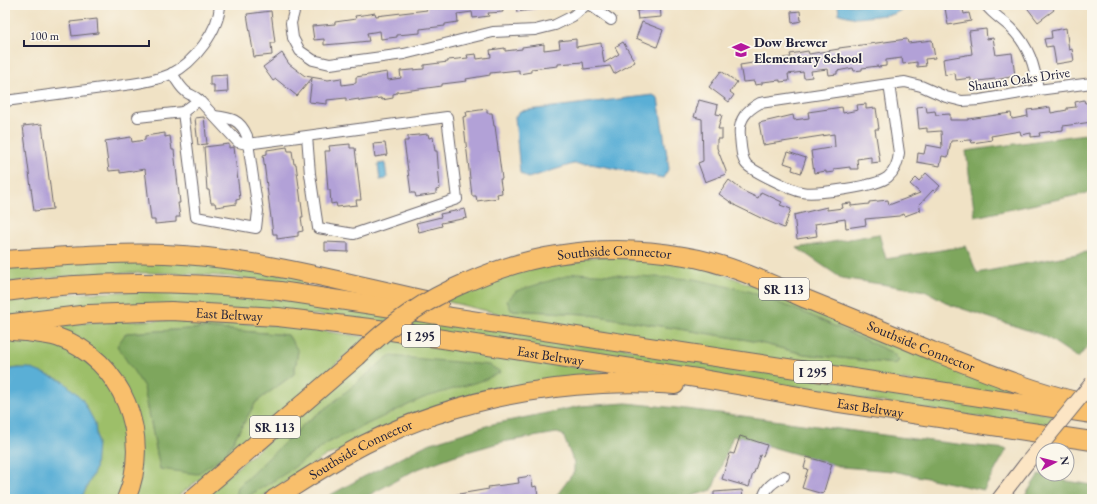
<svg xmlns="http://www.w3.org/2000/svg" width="1097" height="504" viewBox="0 0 1097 504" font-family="'EB Garamond',serif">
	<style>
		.green { fill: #9dbf69; stroke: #607052; fill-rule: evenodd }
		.forest { fill: #7ea65d; stroke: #50644c }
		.water { fill: #5aafd6; stroke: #3e6888 }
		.building { fill: #b2a1d7 }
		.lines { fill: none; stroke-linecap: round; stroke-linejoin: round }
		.street-casing { stroke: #6a656b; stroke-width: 12 }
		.secondary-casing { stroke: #6a656b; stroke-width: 16 }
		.highway-casing { stroke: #6a656b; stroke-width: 20 }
		.street { stroke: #fff; stroke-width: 10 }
		.secondary { stroke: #fce5c4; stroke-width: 14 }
		.highway { stroke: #f8bf6c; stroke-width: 18 }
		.secondary-bridge-casing { stroke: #6a656b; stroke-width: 16; stroke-linecap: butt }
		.highway-bridge-casing { stroke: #6a656b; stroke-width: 20; stroke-linecap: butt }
		.secondary-bridge { stroke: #fce5c4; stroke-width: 14 }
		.highway-bridge { stroke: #f8bf6c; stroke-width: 18 }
		.labels { text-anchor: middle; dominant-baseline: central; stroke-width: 3.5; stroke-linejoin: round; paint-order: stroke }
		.shield { fill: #fbf7ec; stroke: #636270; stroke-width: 1 }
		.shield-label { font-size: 13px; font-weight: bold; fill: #22223b }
		.poi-label { font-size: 14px; font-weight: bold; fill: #22223b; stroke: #fbf7ec; text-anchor: start }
		.street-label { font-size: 14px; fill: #22223b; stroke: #fbf7ec }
	</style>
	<rect width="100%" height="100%" fill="#fbf7ec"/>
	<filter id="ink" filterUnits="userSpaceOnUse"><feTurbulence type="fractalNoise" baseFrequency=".025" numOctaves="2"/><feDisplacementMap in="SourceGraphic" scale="8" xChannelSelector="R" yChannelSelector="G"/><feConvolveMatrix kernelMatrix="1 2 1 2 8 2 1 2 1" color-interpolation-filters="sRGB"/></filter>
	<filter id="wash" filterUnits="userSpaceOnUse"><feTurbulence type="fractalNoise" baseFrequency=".012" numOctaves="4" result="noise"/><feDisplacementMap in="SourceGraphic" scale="16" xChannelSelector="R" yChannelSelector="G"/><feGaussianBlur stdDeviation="0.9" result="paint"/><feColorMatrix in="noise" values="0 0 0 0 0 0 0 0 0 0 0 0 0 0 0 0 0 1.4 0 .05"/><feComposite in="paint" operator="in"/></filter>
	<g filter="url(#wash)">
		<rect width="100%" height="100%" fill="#f0e2c5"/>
		<g class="green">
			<path d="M 600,256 L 703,266 L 1030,394 L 1029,400 L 538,323 L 445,301 L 472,287 L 525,268 ZM 511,310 L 810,315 L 893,353 L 899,361 L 895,364 L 804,354 L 748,340 L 585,314 Z"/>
			<path d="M 139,257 L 307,277 L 306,285 C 272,281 239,277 206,275 C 139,270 72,274 5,283 L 5,263 Z"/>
			<polygon points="201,289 395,314 381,325 319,315 5,317 5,296"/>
			<polygon points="420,316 1055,415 1046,427 401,329"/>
			<path d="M 173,320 L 278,325 L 367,337 L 231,455 L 174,499 L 132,499 L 127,393 L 44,327 L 93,322 ZM 206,328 L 288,335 L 298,351 L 294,374 L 256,402 L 225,455 L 160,469 L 144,387 L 126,333 Z"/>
			<polygon points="5,336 63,344 107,378 132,433 122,499 81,499 82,498 63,381 47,375 19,368 5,370"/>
			<polygon points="389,339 606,372 605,376 581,377 327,455 259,499 200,499"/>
		</g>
		<g class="forest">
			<polygon points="1092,133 1092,192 975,217 966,151"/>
			<polygon points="879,234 886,259 966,246 977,273 1092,251 1092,341 1078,358 1045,336 951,305 926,291 841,278 797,248"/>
			<polygon points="576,273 694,279 748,291 810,315 893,353 899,361 895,364 804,354 748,340 585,314 511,310 507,301 516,291"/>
			<polygon points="206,328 288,335 298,351 294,374 256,402 225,455 197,474 160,469 144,387 117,346 126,333"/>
			<polygon points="389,356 489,365 501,372 484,380 423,398 329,442 286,473 245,498 236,498 238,487 303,425 336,400"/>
			<path d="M 626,403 C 754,414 880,438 1007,449 L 984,490 L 893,471 L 842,467 L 733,436 L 712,490 L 682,499 L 653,499 L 644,497 L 625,497 L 622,499 L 554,499 L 574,472 L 574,463 L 563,435 L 557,433 L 502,442 L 453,456 L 415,470 L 362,499 L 323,499 L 365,476 L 428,444 L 493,424 L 581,406 Z"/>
			<polygon points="1039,474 1061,480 1092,485 1092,499 1023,499"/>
		</g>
		<g class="water">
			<polygon points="838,5 905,5 904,8 894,14 857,18 839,14"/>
			<polygon points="653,95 658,98 669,168 663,178 591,164 573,164 528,178 520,173 515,117 520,111"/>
			<polygon points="385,163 387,178 386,179 380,180 378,164"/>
			<polygon points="19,368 29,368 63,381 82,399 95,423 97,443 95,470 81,499 5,499 5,370"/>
		</g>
		<g id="blocks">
			<g class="building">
				<polygon points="434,5 502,5 503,12 488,13 489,16 473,18 472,12 457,14 458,22 445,24 445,26 420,29 420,33 397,35 397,37 381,39 380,31 367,33 369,41 359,42 324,45 324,39 314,40 312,26 335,24 335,22 356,19 355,16 370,14 375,13 376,16 427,10 427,6"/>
				<polygon points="516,5 535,5 536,9 517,12"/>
				<polygon points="642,5 660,5 661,17 638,19 637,11 642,10"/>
				<polygon points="962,5 964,14 969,13 971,21 948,25 945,8"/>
				<polygon points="1025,5 1051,5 1054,10 1038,22"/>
				<polygon points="271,11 275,43 271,43 272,55 254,57 247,14"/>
				<polygon points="800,11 801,21 792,23 791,12"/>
				<polygon points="97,19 98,33 72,36 70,22"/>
				<polygon points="642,22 663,30 657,47 636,38"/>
				<polygon points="1066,28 1069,50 1072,49 1074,61 1056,64 1053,46 1046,47 1044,39 1052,38 1051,31"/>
				<polygon points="986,29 987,39 993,38 996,55 1012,53 1015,76 996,80 995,79 971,82 971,78 956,80 955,73 945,75 943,59 972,54 969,31"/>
				<polygon points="576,39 576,47 601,43 604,63 619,54 615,47 623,42 635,62 614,74 610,66 584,69 583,62 558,64 558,66 531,69 531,72 519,74 519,70 490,73 490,75 466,79 467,81 442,84 442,86 397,92 397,93 393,94 393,98 382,100 381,98 359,101 359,99 346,101 346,98 327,100 327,104 309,102 312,78 297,96 276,79 273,81 263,67 282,53 289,64 305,76 328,80 341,78 342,85 356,83 356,77 387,72 388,80 401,78 400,71 424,69 424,65 448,62 448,60 468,58 467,55 476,54 477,59 491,57 490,50 505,48 505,51 522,49 522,47 544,44 544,50 560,48 559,41"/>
				<polygon points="907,39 908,43 932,40 935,58 925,59 926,66 917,67 917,62 903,64 902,58 886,60 886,66 878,67 878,66 862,68 862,70 854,71 853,68 837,71 837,74 829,75 828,69 811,71 812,77 804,78 803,72 788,74 789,81 780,82 780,80 762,82 762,84 755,85 754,81 743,82 740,65 791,57 790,54 808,51 809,54 839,49 839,48"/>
				<polygon points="721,71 737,82 730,92 734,95 729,102 709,87"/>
				<polygon points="227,75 228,92 214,93 214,85 210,85 210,76"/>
				<polygon points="699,100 718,105 716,114 722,115 718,129 722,129 722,139 717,139 717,148 726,171 726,174 705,182 698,163 703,161 702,119 694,117"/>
				<polygon points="1084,100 1085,103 1092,102 1092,122 1063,126 1063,130 1039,133 1040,136 1031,137 1031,133 1021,135 1020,131 991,136 992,140 972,143 971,140 951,141 948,157 942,156 940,166 917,162 918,153 924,154 926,145 942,148 941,131 927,132 927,128 919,129 917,107 926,106 927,112 935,111 936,115 950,114 950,120 968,120 968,119 1011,113 1012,119 1028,116 1027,110 1036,109 1050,107 1051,113 1067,110 1067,108 1076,107 1075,102"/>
				<polygon points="866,104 866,109 876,108 879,129 875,129 880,162 871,163 871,157 857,159 858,169 850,169 850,167 834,169 834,172 826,173 826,171 814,173 811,151 835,147 834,134 763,145 759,123 793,115 794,120 809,118 808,112 842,107 843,113 858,110 857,105"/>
				<polygon points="487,109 487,113 492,113 494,126 495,126 502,179 500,179 502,193 497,194 498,198 477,201 476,196 472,196 463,117 467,116 466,112"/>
				<polygon points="204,117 207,144 198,145 195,118"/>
				<polygon points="42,124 53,209 34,211 23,126"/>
				<polygon points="165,133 165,137 170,136 172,150 174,150 180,203 178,203 180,217 176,217 176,222 155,224 155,220 151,220 145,169 120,173 120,170 109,171 105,141 131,137 132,142 145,140 145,136"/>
				<polygon points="428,134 429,138 433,137 435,151 437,151 440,189 436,190 436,194 416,197 415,193 411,193 404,141 408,141 408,136"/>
				<polygon points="385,143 387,155 375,157 373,144"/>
				<polygon points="229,144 229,148 234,147 240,199 236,200 236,204 216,207 215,203 211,203 209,190 207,190 204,147"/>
				<polygon points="350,144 350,148 355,148 361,200 356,200 357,205 337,207 336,203 331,204 330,190 328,190 325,151 330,151 329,146"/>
				<polygon points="287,147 288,151 292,151 294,164 296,164 303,217 301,217 303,231 298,232 298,236 277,239 277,234 273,234 263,155 267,154 267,150"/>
				<polygon points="788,152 806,158 801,173 792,170 793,166 784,163"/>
				<polygon points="926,173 940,186 935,192 933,190 919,205 921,210 905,216 904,214 899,216 865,219 866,225 846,228 845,219 815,224 817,236 797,239 794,215 827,207 827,210 843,208 842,204 851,203 851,206 869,204 869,202 888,200 889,205 920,193 910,184 916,178 919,181"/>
				<polygon points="729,180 743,191 758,198 761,192 782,202 780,205 791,209 784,228 765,220 736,206 719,194"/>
				<polygon points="465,209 467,218 441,223 442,226 419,232 416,223 441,217 440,214"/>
				<polygon points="325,242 348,243 348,252 325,251"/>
				<polygon points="740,436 767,445 763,456 760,455 754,473 753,473 749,487 722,479 730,453 734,454"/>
				<polygon points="807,457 832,464 823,494 802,488 808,469 804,468"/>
				<polygon points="531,476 533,487 536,486 538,495 532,496 532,499 453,499 453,495 489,489 488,487 519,483 518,478"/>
				<polygon points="742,490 743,499 714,499 714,492"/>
			</g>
		</g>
	</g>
	<g filter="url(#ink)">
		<use href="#blocks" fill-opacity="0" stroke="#6a656b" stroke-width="1"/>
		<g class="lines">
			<g class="street-casing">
				<g id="street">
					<polyline points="590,5 611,20"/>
					<path d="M 986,5 C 992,14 1003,20 1011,28 C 1029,46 1035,66 1038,90"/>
					<polyline points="295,8 291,23 293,38 300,51 313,60 330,64 404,54 493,32 535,30 555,25 573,16 586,5"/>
					<path d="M 172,73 C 176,80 180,87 186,92 C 190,95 195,96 199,100 L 238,142 L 247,144 L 447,117 L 457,199 L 354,234 L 318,228 L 310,174 L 307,136"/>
					<path d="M 889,84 L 899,153 C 898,163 895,171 888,177 C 878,186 815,195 802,192 C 793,191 753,171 747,165 C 741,159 741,145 740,136 C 738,119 747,110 760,103 L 889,84 L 905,82 L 921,86 L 946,97 L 962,101 L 980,100 L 1038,90 L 1092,83"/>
					<path d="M 199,100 L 183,112 L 196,217 L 256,228 L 258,211 L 247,136 C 240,119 231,118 214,116"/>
					<path d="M 5,101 L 132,84 C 146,82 159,79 171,74 C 194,63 219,30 220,5"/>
					<polyline points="138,117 183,112"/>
					<path d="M 763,499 C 765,487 774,482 784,476"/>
				</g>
			</g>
			<g class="secondary-casing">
				<polyline id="secondary" points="999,499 1026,464"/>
			</g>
			<g class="highway-casing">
				<g id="highway">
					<path d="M 5,260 C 58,257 112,252 165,254 C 258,257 349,284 439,303"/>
					<path id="s1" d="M 465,283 C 534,252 609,243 684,256 C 727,263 767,282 806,299 C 848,316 890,333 932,351 C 981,370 1029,390 1080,402"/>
					<path d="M 5,292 C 98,279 187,281 280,291 L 1092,414"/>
					<path id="s2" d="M 5,324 L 89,314 L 171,311 L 278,317 L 378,329 L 703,379 L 833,402 L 1092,441"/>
					<path d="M 12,331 C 27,332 42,333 57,337 C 123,359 153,437 126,499"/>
					<polyline points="192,499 357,357"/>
					<path id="s3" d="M 274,499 C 304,480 334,460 365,444 C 439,407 520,388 602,384 C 626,383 651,383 675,385"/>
				</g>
			</g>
			<use href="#street" class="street"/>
			<use href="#secondary" class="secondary"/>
			<use href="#highway" class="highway"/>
			<g class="secondary-bridge-casing">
				<polyline id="secondary-bridge" points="1026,464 1092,383"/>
			</g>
			<g class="highway-bridge-casing">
				<path id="highway-bridge" d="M 357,357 C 389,325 424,300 465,283"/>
			</g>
			<use href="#secondary-bridge" class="secondary-bridge"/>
			<use href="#highway-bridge" class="highway-bridge"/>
		</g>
	</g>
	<defs>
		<g id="school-bare" transform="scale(1.38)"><path d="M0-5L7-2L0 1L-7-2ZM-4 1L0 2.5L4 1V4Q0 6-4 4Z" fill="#b5179e" stroke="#fbf7ec" stroke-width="2.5" paint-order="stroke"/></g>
	</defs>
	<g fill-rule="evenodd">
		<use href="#school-bare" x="741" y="50"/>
	</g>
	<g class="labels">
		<g class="shield">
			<rect x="759" y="278" width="50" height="22" rx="3"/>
			<rect x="402" y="325" width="38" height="22" rx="3"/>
			<rect x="794" y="361" width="38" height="22" rx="3"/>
			<rect x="250" y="416" width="50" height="22" rx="3"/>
		</g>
		<g class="shield-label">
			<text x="784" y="289">SR 113</text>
			<text x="421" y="336">I 295</text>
			<text x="813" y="372">I 295</text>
			<text x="275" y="427">SR 113</text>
		</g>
		<g class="poi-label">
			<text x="754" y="42">Dow Brewer<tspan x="754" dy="16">Elementary School</tspan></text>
		</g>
		<g class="street-label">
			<text transform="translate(1019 79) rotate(-8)">Shauna Oaks Drive</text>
			<text stroke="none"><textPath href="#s1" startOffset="154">Southside Connector</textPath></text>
			<text stroke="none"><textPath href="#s2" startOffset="225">East Beltway</textPath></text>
			<text stroke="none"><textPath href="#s1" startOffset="478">Southside Connector</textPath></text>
			<text stroke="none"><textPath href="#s2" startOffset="549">East Beltway</textPath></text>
			<text stroke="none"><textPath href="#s2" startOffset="873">East Beltway</textPath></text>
			<text stroke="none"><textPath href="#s3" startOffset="100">Southside Connector</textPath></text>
		</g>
	</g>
	<rect width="1097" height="504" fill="none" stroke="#fbf7ec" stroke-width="20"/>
	<g transform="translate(1055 462) rotate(83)"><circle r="19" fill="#fbf7ec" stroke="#a4a2a5"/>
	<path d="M0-3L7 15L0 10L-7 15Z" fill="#b5179e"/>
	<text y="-6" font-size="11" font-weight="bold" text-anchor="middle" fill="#22223b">N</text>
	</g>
	<path d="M24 40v6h125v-6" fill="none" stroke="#22223b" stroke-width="2"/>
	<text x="30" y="40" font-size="12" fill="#22223b" stroke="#fbf7ec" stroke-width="3" paint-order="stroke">100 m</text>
</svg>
